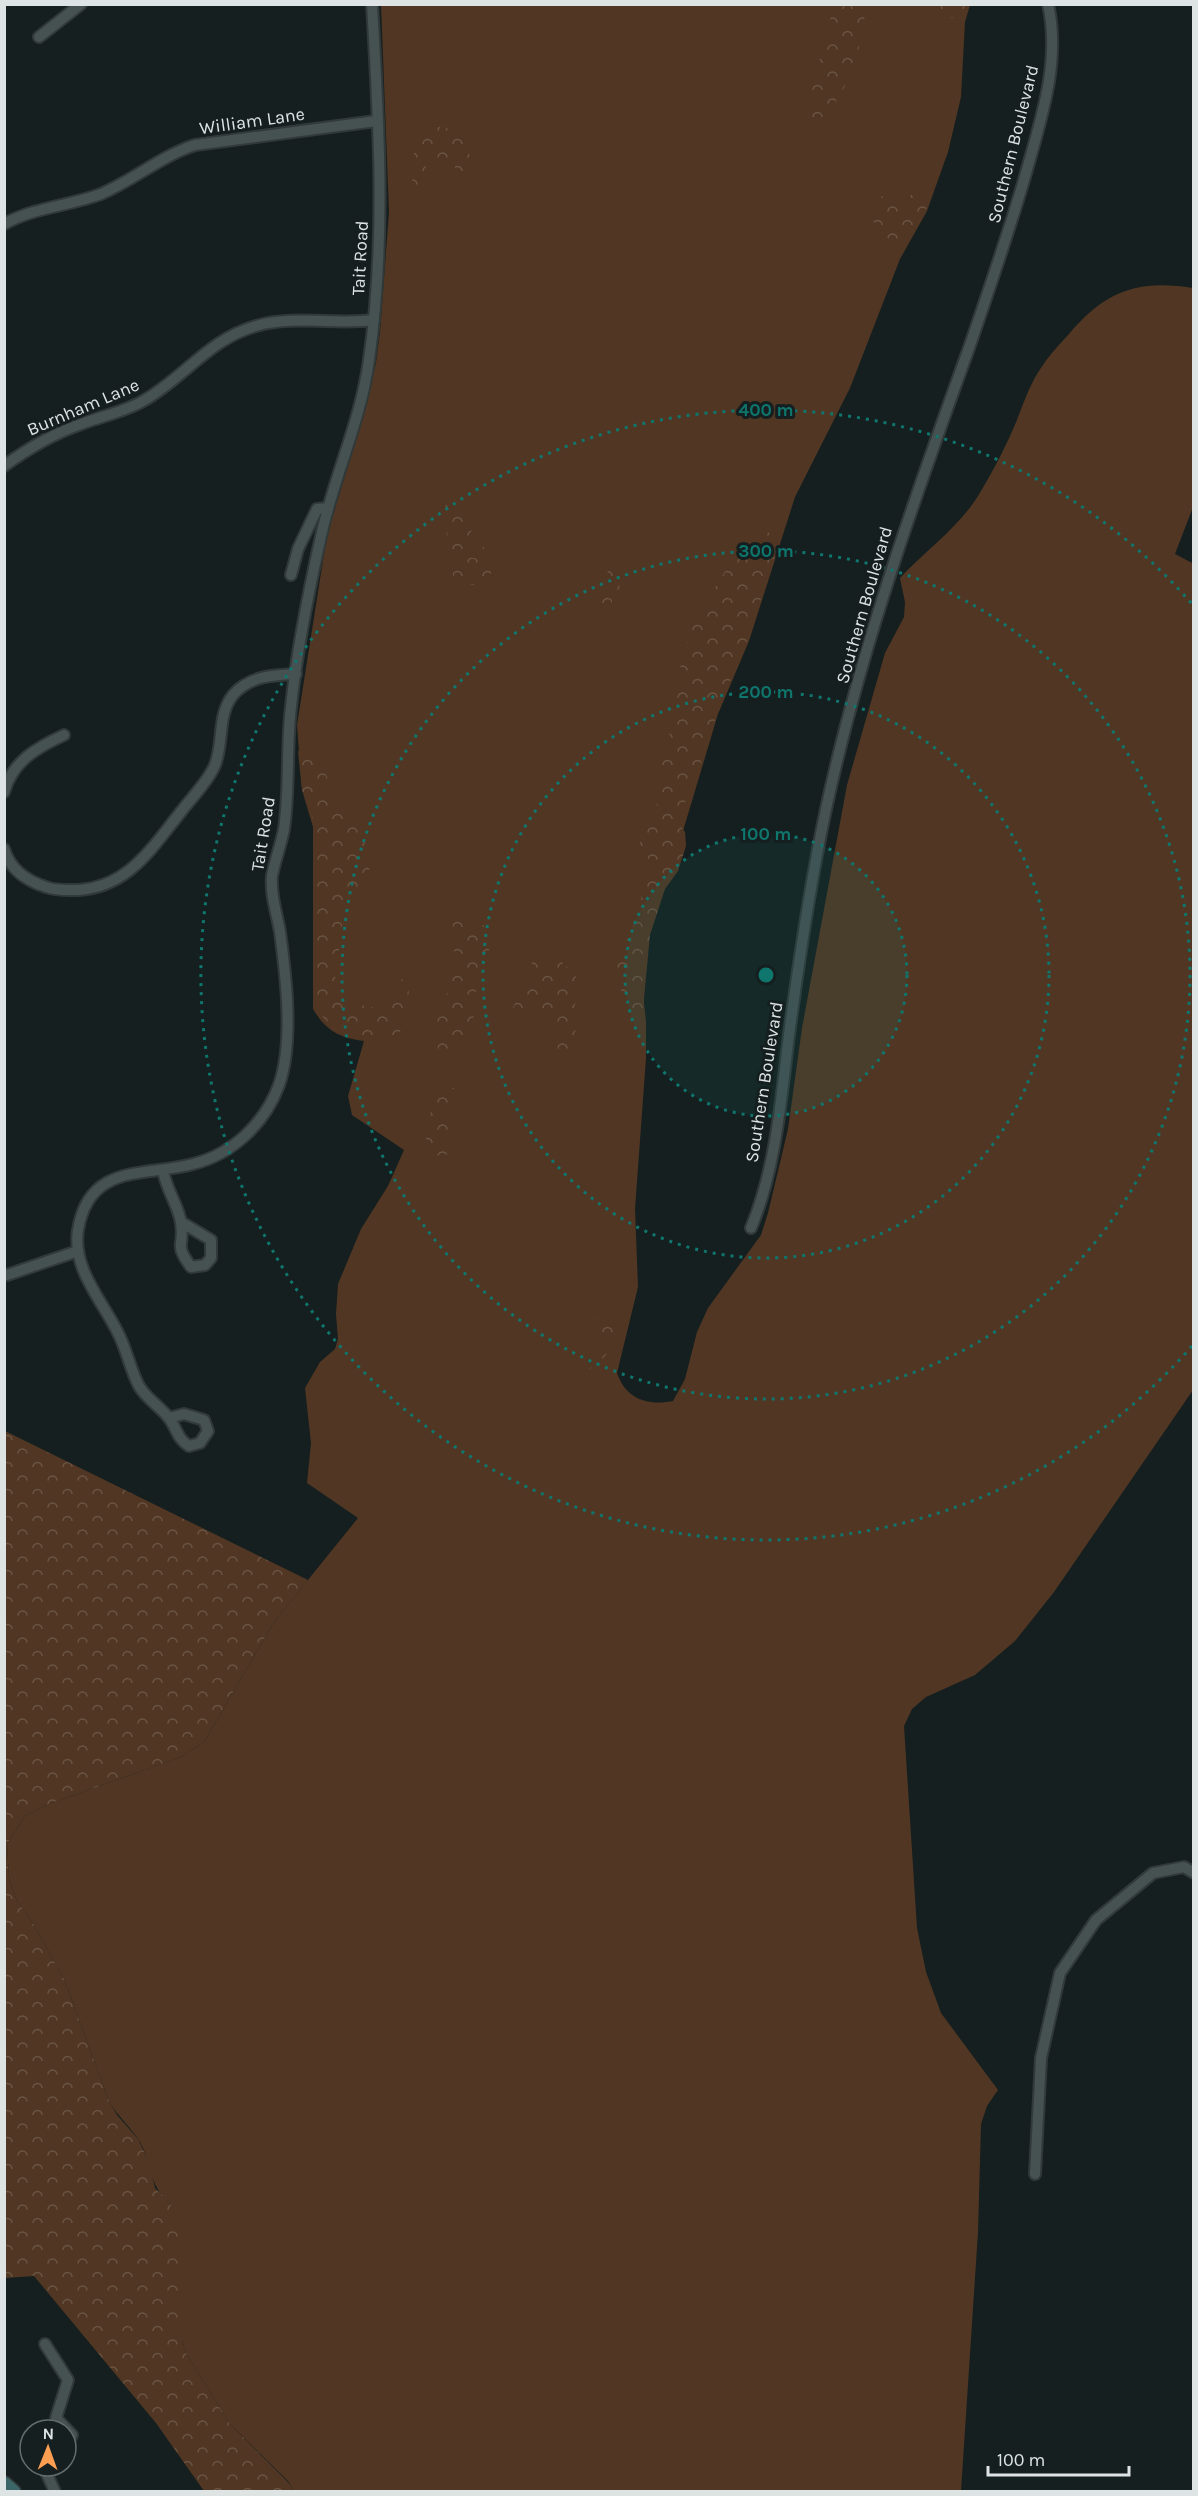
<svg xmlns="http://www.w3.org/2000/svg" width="1198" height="2496" viewBox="0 0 1198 2496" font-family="Karla,sans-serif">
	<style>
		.grass { fill: #513723 }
		.forest { fill: url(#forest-crowns) }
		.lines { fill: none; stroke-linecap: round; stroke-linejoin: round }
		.minor-casing { stroke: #323939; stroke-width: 14 }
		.secondary-casing { stroke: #323939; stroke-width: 18 }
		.minor { stroke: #465152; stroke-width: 10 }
		.secondary { stroke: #3b6567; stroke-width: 15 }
		.ring { fill: none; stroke: #0f766e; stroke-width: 3; stroke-dasharray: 3 6 }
		.labels { text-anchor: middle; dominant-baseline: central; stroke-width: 6; stroke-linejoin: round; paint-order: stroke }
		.street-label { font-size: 18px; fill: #dee4e4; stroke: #151f1f }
		.centre { fill: #0f766e; stroke: #151f1f; stroke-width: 3 }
		.ring-label { font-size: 18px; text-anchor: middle; font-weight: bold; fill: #0f766e; stroke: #151f1f; stroke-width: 6; stroke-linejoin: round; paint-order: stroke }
	</style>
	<defs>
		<pattern id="forest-crowns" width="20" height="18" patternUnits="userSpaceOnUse" patternTransform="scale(1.5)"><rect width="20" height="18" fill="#513723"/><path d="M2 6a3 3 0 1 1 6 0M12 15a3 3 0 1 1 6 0" fill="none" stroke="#6a5443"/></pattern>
	</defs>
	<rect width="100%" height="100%" fill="#151f1f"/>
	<path class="grass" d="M 381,5 L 970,5 L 965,22 L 961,97 L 948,152 L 927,211 L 900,259 L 850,388 L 795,497 L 749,641 L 718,714 L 680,841 L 647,913 L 642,983 L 646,1022 L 646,1058 L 635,1209 L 638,1287 L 617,1373 C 626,1399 647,1406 673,1401 L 685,1379 L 697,1332 L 708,1308 L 761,1235 L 768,1213 L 788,1129 L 802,1028 L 847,785 L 885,653 L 904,617 L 905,602 L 900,578 C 925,551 959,527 978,496 C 991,475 1004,450 1014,427 C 1023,406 1029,384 1043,365 C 1050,354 1060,344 1069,334 C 1105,291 1138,279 1193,288 L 1193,507 L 1175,554 L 1194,564 L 1193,1390 L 1054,1592 L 1015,1641 L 975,1675 L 926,1697 L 912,1709 L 904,1726 L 917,1928 L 926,1972 L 941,2013 L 998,2090 L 987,2106 L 981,2124 L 978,2232 L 961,2491 L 294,2491 L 288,2481 L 230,2424 L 186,2353 L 182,2340 L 170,2203 C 149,2187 152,2163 140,2142 C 131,2127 117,2116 109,2101 L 64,1979 L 31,1920 L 17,1901 L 9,1878 L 7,1844 L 25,1816 L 49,1804 L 181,1757 L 204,1742 L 274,1622 L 358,1518 L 307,1483 L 311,1443 L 305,1388 L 320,1362 L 335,1349 L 338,1339 L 336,1314 L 338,1284 L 361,1229 L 388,1186 L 404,1150 L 352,1115 L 348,1096 L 364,1041 C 340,1038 326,1031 313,1009 L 313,827 L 302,790 L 297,725 L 327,535 L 362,420 L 376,363 L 380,332 L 389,212 Z"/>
	<g class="forest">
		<path d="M 833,5 L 867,5 L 854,72 L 836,100 L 838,115 C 829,122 820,129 809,123 L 806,117 C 812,78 827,42 833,5 Z"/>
		<polygon points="938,5 938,4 967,5 963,16 938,20"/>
		<path d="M 438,127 C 465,126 483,168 461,186 L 455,185 L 455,162 C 446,155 434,156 426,164 L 424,188 L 418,195 C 409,174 406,161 421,143 C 426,136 431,130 438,127 Z"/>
		<path d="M 916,193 L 930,197 L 924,215 L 904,246 C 889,243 881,232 872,220 L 880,199 L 882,196 L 901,199 Z"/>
		<path d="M 450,501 C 476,520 473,528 468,557 L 479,559 L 483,547 L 491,549 L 491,574 L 479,585 L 454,585 L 450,547 L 440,507 L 444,507 Z"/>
		<polygon points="763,530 781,538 747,641 718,710 694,786 676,819 685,832 686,846 678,871 665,889 650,935 641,1030 622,995 617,968 623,947 633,928 651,863 640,846 640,842 657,804 660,787 658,775 674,718 673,692 690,634 686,623 701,609 728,567 743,555"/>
		<polygon points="610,564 621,570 619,592 614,596 608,612 603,614 597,607"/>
		<path d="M 298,751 L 318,759 L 330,783 L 337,812 L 363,831 L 370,873 L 362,878 L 352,900 L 341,908 L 342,929 L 335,976 L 339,996 L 346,1002 L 380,1009 L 382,1004 C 394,998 395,979 408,977 C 412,988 404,1033 395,1040 C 385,1042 376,1039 366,1037 C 337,1031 323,1027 313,996 L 315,832 L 310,807 L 302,790 Z"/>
		<polygon points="463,908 476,923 499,931 477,973 475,1012 472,1022 444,1067 438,1068 437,1011 449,990 455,969 454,953 456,931 449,919 453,911"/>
		<polygon points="539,955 553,958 561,956 563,965 576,971 575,1012 579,1022 562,1065 557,1069 552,1068 560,1037 557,1021 548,1019 535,1008 532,1016 526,1015 524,1012 513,1012 512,1010 534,958"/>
		<polygon points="453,1088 465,1092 464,1100 451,1109 448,1138 453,1149 451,1154 423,1157 434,1093"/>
		<path d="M 599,1316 L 604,1320 L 616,1320 C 617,1343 608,1358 589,1369 L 588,1364 L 609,1347 L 611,1342 L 606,1334 L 592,1336 L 584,1326 L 593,1323 Z"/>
		<polygon points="5,1431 308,1580 274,1622 204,1742 181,1757 49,1804 25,1816 7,1844 9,1878 17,1901 31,1920 64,1979 109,2101 117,2115 138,2139 150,2164 155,2188 170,2203 178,2225 182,2340 186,2353 230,2424 288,2482 294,2491 204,2491 156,2423 34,2276 5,2278"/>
	</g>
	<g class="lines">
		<g class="minor-casing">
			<g id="minor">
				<polyline points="39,37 81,4"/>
				<path d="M 4,224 C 35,207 69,206 101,194 C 134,180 161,156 195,145 L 376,121"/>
				<path d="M 4,466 C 30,447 54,433 84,423 C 103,416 126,411 143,401 C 184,378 209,339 256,326 C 293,315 335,325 374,320"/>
				<polyline points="291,575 298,549 317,509 328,508"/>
				<path d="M 4,792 C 13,761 36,748 64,735"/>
				<path d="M 4,849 C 10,869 27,881 46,887 C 57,891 67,890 78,890 C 128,887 151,849 180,813 C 191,798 208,782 215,765 C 224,742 217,715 233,695 C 249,676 273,675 296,674"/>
				<path d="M 163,1170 C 166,1190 179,1206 181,1223 C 185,1248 173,1242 191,1267 L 205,1265 L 211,1258 L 211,1240 L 181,1222"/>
				<path d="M 751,1228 C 776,1168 781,1099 789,1035 C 799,960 810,884 826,809 C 860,651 914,500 969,348 C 989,290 1009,232 1026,173 C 1041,119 1061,61 1048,4"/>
				<polyline points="7,1275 78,1251"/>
				<path d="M 169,1418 L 184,1414 L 204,1420 L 208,1431 L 200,1443 L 189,1446 C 178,1439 178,1432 171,1421 C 163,1408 147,1400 139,1386 C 130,1369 127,1350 118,1333 C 102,1300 72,1269 78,1230 C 89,1162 146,1177 193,1164 C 233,1154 265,1123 279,1085 C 294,1042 286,976 280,932 C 277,914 270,894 272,876 C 275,860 281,845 284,829 C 290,789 286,748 291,707 C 297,649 309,589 322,532 C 335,474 361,420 369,360 C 386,243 379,122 372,4"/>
				<polyline points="1035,2174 1041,2058 1060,1973 1096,1920 1153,1873 1184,1867 1194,1873"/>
				<polyline points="45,2344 68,2380 56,2418 72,2435 66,2447"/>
				<polyline points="47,2466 46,2472 55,2492"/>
			</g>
		</g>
		<g class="secondary-casing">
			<polyline id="secondary" points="4,2484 13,2492"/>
		</g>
		<use href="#minor" class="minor"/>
		<use href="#secondary" class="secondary"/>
	</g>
	<circle cx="766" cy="975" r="141" fill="#0f766e" fill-opacity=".12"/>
	<g class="ring">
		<circle cx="766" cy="975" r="141"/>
		<circle cx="766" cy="975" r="283"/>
		<circle cx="766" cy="975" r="424"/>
		<path d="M1192 1346A565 565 0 1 1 1192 604"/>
	</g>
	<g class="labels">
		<g class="street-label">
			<text transform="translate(252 121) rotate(-8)">William Lane</text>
			<text transform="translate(1013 144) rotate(-76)">Southern Boulevard</text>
			<text transform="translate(360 258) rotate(-87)">Tait Road</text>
			<text transform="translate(83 407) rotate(-23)">Burnham Lane</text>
			<text transform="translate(864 605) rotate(-74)">Southern Boulevard</text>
			<text transform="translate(263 834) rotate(-81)">Tait Road</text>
			<text transform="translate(764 1082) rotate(-81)">Southern Boulevard</text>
		</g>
	</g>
	<circle cx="766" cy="975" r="9" class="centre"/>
	<g class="ring-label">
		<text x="766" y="416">400 m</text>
		<text x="766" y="557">300 m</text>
		<text x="766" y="698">200 m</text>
		<text x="766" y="840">100 m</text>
	</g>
	<rect width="1198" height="2496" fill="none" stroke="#dee4e4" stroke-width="12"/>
	<g transform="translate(48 2448) rotate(1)"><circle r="28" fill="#151f1f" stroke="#656e6e" stroke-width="1.5"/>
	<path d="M0-4.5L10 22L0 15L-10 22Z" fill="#fb9e52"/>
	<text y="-9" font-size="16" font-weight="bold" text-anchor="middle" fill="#dee4e4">N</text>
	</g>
	<path d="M988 2466v9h141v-9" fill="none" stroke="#dee4e4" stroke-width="3"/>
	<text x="997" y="2466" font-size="18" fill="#dee4e4" stroke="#151f1f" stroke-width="4.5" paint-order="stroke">100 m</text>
</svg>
